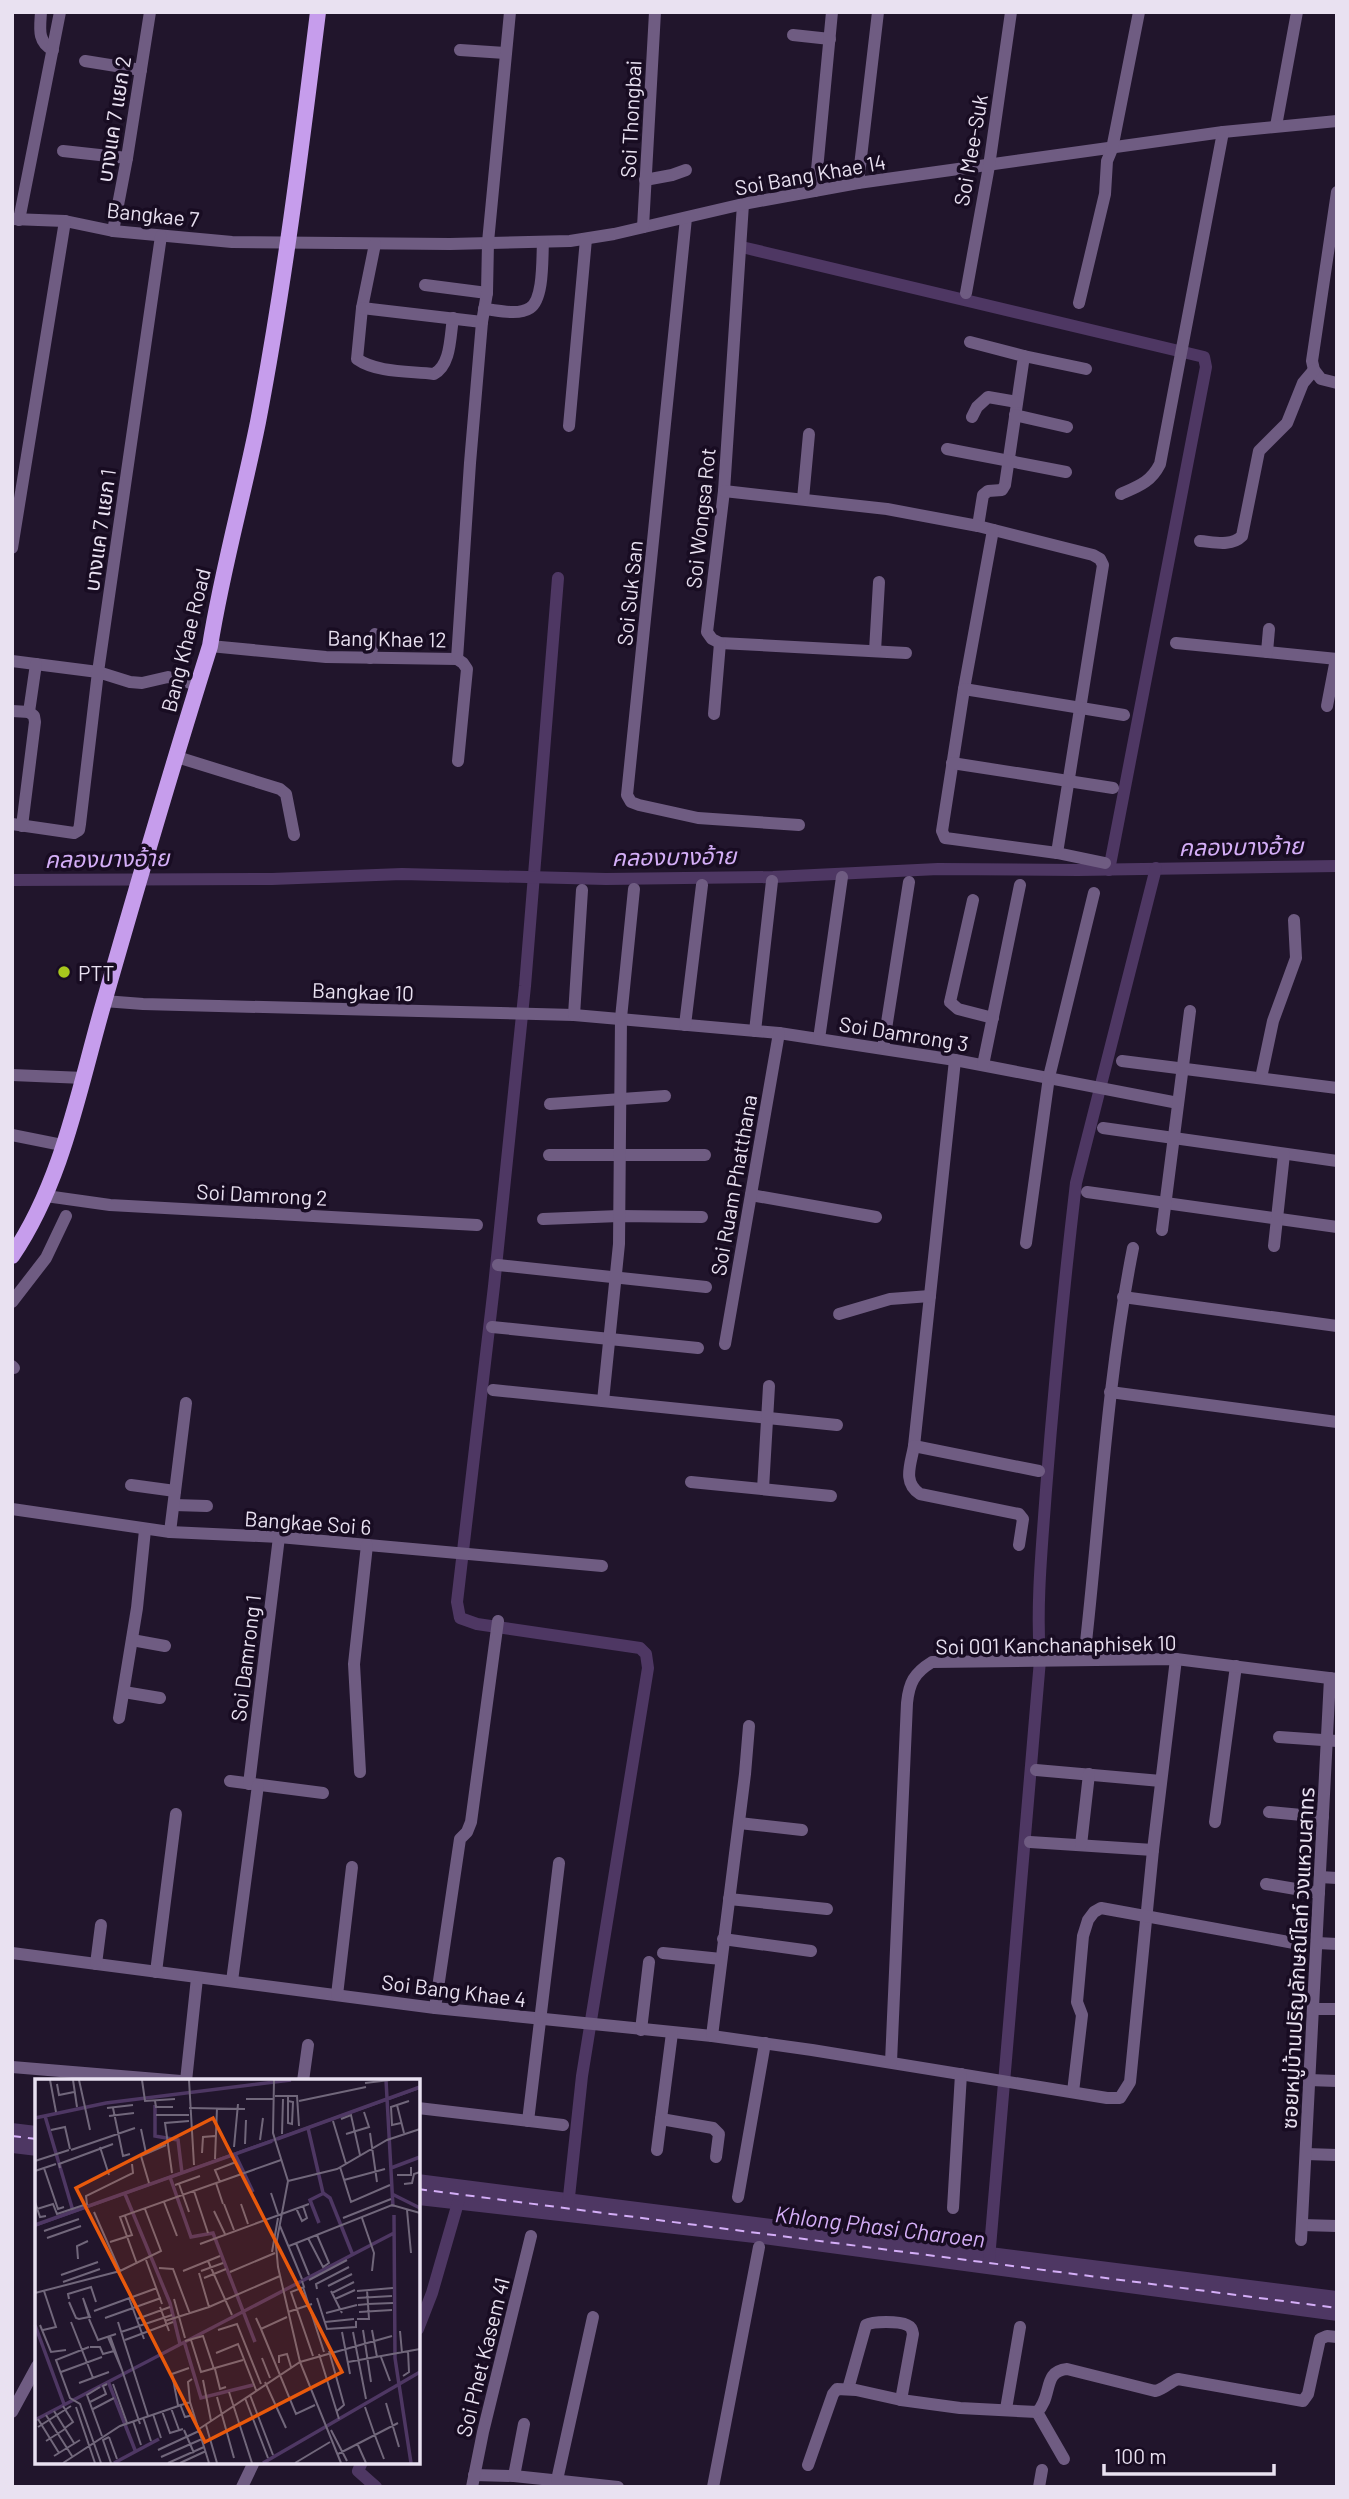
<svg xmlns="http://www.w3.org/2000/svg" width="1349" height="2499" viewBox="0 0 1349 2499" font-family="Barlow,'Noto Sans Thai',sans-serif">
	<style>
		.water { fill: #4e3763 }
		.lines { fill: none; stroke-linecap: round; stroke-linejoin: round }
		.canal { stroke: #4e3763; stroke-width: 12 }
		.ferry { stroke: #d4aef7; stroke-width: 2; stroke-dasharray: 9 7; stroke-linecap: butt }
		.minor { stroke: #6f5c82; stroke-width: 12 }
		.major { stroke: #c69dec; stroke-width: 16 }
		.poi-dot { fill: #a8c71d; stroke: #180c22; stroke-width: 2.5 }
		.labels { text-anchor: middle; dominant-baseline: central; stroke-width: 7; stroke-linejoin: round; paint-order: stroke }
		.street-label { font-size: 21px; fill: #e9e1f1; stroke: #180c22 }
		.poi-label { font-size: 21px; fill: #e9e1f1; stroke: #180c22; text-anchor: start }
		.water-label { font-size: 23px; font-style: italic; fill: #d4aef7; stroke: #180c22 }
		.inset-river { fill: none; stroke: #4e3763; stroke-width: 3.5 }
		.inset-road { fill: none; stroke: #71677b; stroke-width: 2 }
		.view { fill: #e8590c; fill-opacity: 0.15; stroke: #e8590c; stroke-width: 3.5 }
		.inset-edge { fill: none; stroke: #e9e1f1; stroke-width: 3.5 }
	</style>
	<rect width="100%" height="100%" fill="#21152c"/>
	<g class="water">
		<polygon points="12,2123 37,2126 37,2156 12,2153"/>
		<polygon points="418,2174 1337,2291 1337,2321 763,2244 418,2205"/>
	</g>
	<g class="lines">
		<g class="canal">
			<polyline points="746,248 1204,357 1206,367 1109,870"/>
			<polyline points="558,578 525,986 494,1286 457,1602 460,1618 477,1624 640,1648 646,1654 648,1668 582,2076 568,2206"/>
			<polyline points="12,880 272,879 402,874 606,879 773,877 938,869 1078,870 1337,866"/>
			<path d="M 989,2259 L 1040,1660 C 1036,1603 1042,1547 1046,1490 C 1054,1388 1064,1285 1076,1183 L 1156,868"/>
			<polyline points="418,2329 432,2293 460,2196"/>
			<polyline points="362,2462 358,2471 376,2487"/>
		</g>
		<g class="ferry">
			<polyline points="12,2136 37,2139"/>
			<polyline points="418,2189 1337,2308"/>
		</g>
		<g class="minor">
			<path d="M 41,12 C 40,28 37,42 53,50"/>
			<polyline points="793,35 830,39"/>
			<polyline points="460,50 505,53"/>
			<polyline points="85,61 141,70"/>
			<polyline points="1276,126 1297,12"/>
			<polyline points="63,151 127,158"/>
			<polyline points="645,180 672,175 686,170"/>
			<polyline points="858,183 878,12"/>
			<polyline points="815,191 832,12"/>
			<polyline points="1337,192 1312,361 1314,370 1321,379 1337,383"/>
			<polyline points="743,204 724,491 707,632 712,639 720,643 906,653"/>
			<polyline points="686,218 627,795 631,802 639,805 698,818 799,825"/>
			<polyline points="12,219 65,221 113,231 232,242 450,244 570,241 614,234 743,204 858,183 1223,132 1337,121"/>
			<polyline points="19,220 60,12"/>
			<polyline points="643,227 655,12"/>
			<polyline points="113,231 127,158 150,12"/>
			<path d="M 375,244 L 362,308 L 357,359 C 377,373 410,371 434,374 C 451,365 450,337 453,318"/>
			<polyline points="425,285 487,293"/>
			<polyline points="966,293 989,166 1011,12"/>
			<polyline points="1079,303 1105,194 1107,161 1112,149 1139,12"/>
			<polyline points="362,308 482,322"/>
			<path d="M 484,309 C 497,310 518,316 530,308 C 544,299 542,258 543,242"/>
			<polyline points="970,342 1024,356 1005,485 1002,490 988,491 983,495 978,526"/>
			<polyline points="1024,356 1086,369"/>
			<polyline points="1015,415 1067,427"/>
			<polyline points="972,417 977,407 988,397 1017,402"/>
			<polyline points="569,426 586,239"/>
			<polyline points="947,449 1066,472"/>
			<polyline points="724,491 887,509 978,526 1093,555 1100,559 1103,565 1057,853"/>
			<path d="M 1121,494 C 1139,486 1151,482 1160,464 L 1223,132"/>
			<polyline points="803,499 809,434"/>
			<polyline points="993,530 964,689 942,831 945,838 953,839 1057,853 1105,863"/>
			<path d="M 1200,541 C 1214,542 1231,547 1242,536 L 1259,451 L 1287,423 L 1303,383 L 1314,370"/>
			<polyline points="12,548 65,221"/>
			<polyline points="1176,643 1337,659"/>
			<polyline points="210,646 326,657 457,659 463,663 467,669 458,761"/>
			<polyline points="875,651 879,582"/>
			<polyline points="1267,652 1269,629"/>
			<polyline points="370,658 375,634"/>
			<polyline points="457,659 470,463 482,322 487,293 488,242 510,12"/>
			<polyline points="12,661 98,672 130,682 142,683 168,677 198,685"/>
			<polyline points="964,689 1124,715"/>
			<polyline points="1327,706 1336,659"/>
			<polyline points="12,711 29,712"/>
			<polyline points="714,714 720,643"/>
			<polyline points="177,757 280,789 286,794 294,835"/>
			<polyline points="952,763 1113,788"/>
			<polyline points="12,824 74,833 79,830 80,824 98,672 161,236"/>
			<polyline points="22,826 35,722 34,716 29,712 36,664"/>
			<polyline points="973,900 950,1002 958,1009 993,1018"/>
			<polyline points="104,1001 143,1004 574,1015 779,1033 955,1060 1178,1103"/>
			<polyline points="574,1015 582,890"/>
			<polyline points="685,1025 702,885"/>
			<polyline points="755,1031 772,881"/>
			<polyline points="819,1039 842,877"/>
			<polyline points="883,1048 909,882"/>
			<path d="M 955,1060 L 914,1446 C 911,1464 902,1482 920,1494 L 1019,1514 L 1023,1519 L 1019,1545"/>
			<polyline points="1122,1061 1337,1088"/>
			<polyline points="983,1065 1020,885"/>
			<polyline points="12,1075 84,1078"/>
			<polyline points="1261,1078 1273,1021 1296,958 1294,920"/>
			<polyline points="550,1104 665,1096"/>
			<polyline points="1103,1128 1337,1161"/>
			<polyline points="12,1135 62,1145"/>
			<polyline points="549,1155 705,1155"/>
			<polyline points="1087,1192 1337,1227"/>
			<polyline points="751,1195 876,1217"/>
			<polyline points="46,1196 110,1205 477,1225"/>
			<polyline points="543,1219 619,1216 702,1217"/>
			<polyline points="1162,1230 1190,1011"/>
			<polyline points="1026,1243 1049,1077 1094,893"/>
			<polyline points="1274,1246 1284,1154"/>
			<polyline points="498,1265 706,1287"/>
			<polyline points="1123,1297 1337,1326"/>
			<polyline points="12,1302 46,1258 66,1216"/>
			<polyline points="839,1314 890,1299 930,1296"/>
			<polyline points="492,1327 698,1348"/>
			<polyline points="725,1344 779,1033"/>
			<polyline points="12,1366 14,1368"/>
			<polyline points="493,1390 837,1425"/>
			<polyline points="1110,1392 1337,1422"/>
			<polyline points="603,1401 619,1244 621,1018 634,889"/>
			<polyline points="914,1446 1039,1471"/>
			<polyline points="691,1482 831,1496"/>
			<polyline points="131,1485 175,1491"/>
			<polyline points="763,1489 769,1386"/>
			<polyline points="174,1505 207,1506"/>
			<polyline points="12,1509 170,1532 279,1537 602,1566"/>
			<polyline points="170,1532 186,1403"/>
			<polyline points="132,1640 165,1646"/>
			<path d="M 1084,1660 C 1100,1522 1106,1384 1133,1248"/>
			<polyline points="124,1692 160,1698"/>
			<polyline points="119,1718 137,1608 145,1530"/>
			<polyline points="1279,1737 1337,1741"/>
			<polyline points="1036,1770 1161,1781"/>
			<polyline points="360,1772 354,1664 367,1545"/>
			<polyline points="230,1781 323,1793"/>
			<polyline points="249,1784 279,1537"/>
			<polyline points="1269,1812 1323,1817"/>
			<polyline points="1215,1822 1236,1666"/>
			<polyline points="739,1823 802,1830"/>
			<polyline points="1030,1842 1153,1850"/>
			<polyline points="1081,1845 1089,1774"/>
			<polyline points="1320,1877 1337,1878"/>
			<polyline points="1266,1884 1319,1893"/>
			<polyline points="729,1899 827,1909"/>
			<polyline points="723,1939 811,1951"/>
			<polyline points="1317,1943 1337,1944"/>
			<polyline points="12,1953 435,2008 712,2036 812,2050 1107,2098 1120,2098 1130,2082 1153,1850 1176,1659"/>
			<polyline points="663,1953 721,1959"/>
			<polyline points="96,1964 101,1925"/>
			<polyline points="156,1972 176,1814"/>
			<polyline points="232,1981 258,1785"/>
			<polyline points="337,1995 352,1867"/>
			<polyline points="435,2008 460,1839 467,1832 471,1822 498,1621"/>
			<polyline points="1313,2009 1337,2009"/>
			<polyline points="641,2030 649,1962"/>
			<polyline points="712,2036 745,1774 749,1726"/>
			<path d="M 891,2062 L 907,1703 C 909,1683 914,1673 932,1662 L 1176,1659 L 1337,1679"/>
			<polyline points="12,2067 181,2081"/>
			<polyline points="1309,2080 1337,2081"/>
			<polyline points="186,2081 197,1978"/>
			<polyline points="303,2081 308,2045"/>
			<polyline points="1073,2092 1082,2015 1077,2002 1083,1936 1088,1920 1094,1912 1101,1908 1294,1943"/>
			<polyline points="418,2108 563,2125"/>
			<polyline points="661,2119 713,2128 719,2134 716,2157"/>
			<polyline points="528,2121 559,1863"/>
			<polyline points="657,2150 672,2033"/>
			<polyline points="1306,2154 1337,2155"/>
			<polyline points="738,2197 765,2043"/>
			<polyline points="953,2208 961,2074"/>
			<polyline points="1302,2225 1337,2226"/>
			<polyline points="1301,2240 1330,1678"/>
			<path d="M 848,2389 L 866,2325 C 873,2321 899,2321 907,2325 C 912,2327 912,2330 913,2334 L 901,2400"/>
			<polyline points="1006,2409 1020,2327"/>
			<polyline points="12,2412 37,2366"/>
			<polyline points="1037,2412 1064,2459"/>
			<path d="M 808,2465 L 833,2394 L 837,2389 L 856,2390 L 901,2400 L 960,2408 L 1037,2412 C 1053,2397 1042,2371 1067,2369 L 1155,2391 C 1165,2389 1169,2382 1178,2379 L 1303,2401 L 1308,2394 L 1320,2339 L 1327,2336 L 1337,2337"/>
			<polyline points="474,2475 514,2476 618,2487"/>
			<polyline points="514,2476 524,2424"/>
			<polyline points="557,2480 593,2317"/>
			<polyline points="242,2487 254,2462"/>
			<polyline points="472,2487 483,2432 531,2236"/>
			<polyline points="713,2487 759,2247"/>
			<polyline points="1039,2487 1042,2470"/>
		</g>
		<path class="major" d="M 12,1256 C 63,1181 79,1088 104,1002 C 138,883 173,764 210,646 C 222,570 243,497 258,422 C 284,286 301,150 318,12"/>
	</g>
	<circle class="poi-dot" cx="64" cy="972" r="7"/>
	<g class="labels">
		<g class="street-label">
			<text transform="translate(113 119) rotate(-81)">บางแค 7 แยก 2</text>
			<text transform="translate(630 119) rotate(-87)">Soi Thongbai</text>
			<text transform="translate(970 150) rotate(-80)">Soi Mee-Suk</text>
			<text transform="translate(810 174) rotate(-10)">Soi Bang Khae 14</text>
			<text transform="translate(153 214) rotate(6)">Bangkae 7</text>
			<text transform="translate(700 518) rotate(-84)">Soi Wongsa Rot</text>
			<text transform="translate(99 530) rotate(-82)">บางแค 7 แยก 1</text>
			<text transform="translate(629 593) rotate(-84)">Soi Suk San</text>
			<text transform="translate(387 638) rotate(1)">Bang Khae 12</text>
			<text transform="translate(185 640) rotate(-76)">Bang Khae Road</text>
			<text transform="translate(363 991) rotate(2)">Bangkae 10</text>
			<text transform="translate(904 1033) rotate(9)">Soi Damrong 3</text>
			<text transform="translate(733 1185) rotate(-80)">Soi Ruam Phatthana</text>
			<text transform="translate(262 1194) rotate(3)">Soi Damrong 2</text>
			<text transform="translate(308 1522) rotate(4)">Bangkae Soi 6</text>
			<text transform="translate(1056 1644) rotate(-1)">Soi 001 Kanchanaphisek 10</text>
			<text transform="translate(245 1658) rotate(-83)">Soi Damrong 1</text>
			<text transform="translate(1297 1958) rotate(-87)">ซอยหมู่บ้านปริญลักษณ์ไลท์ วงแหวนสาทร</text>
			<text transform="translate(454 1990) rotate(7)">Soi Bang Khae 4</text>
			<text transform="translate(482 2357) rotate(-76)">Soi Phet Kasem 41</text>
		</g>
		<g class="poi-label">
			<text x="78" y="972">PTT</text>
		</g>
		<g class="water-label">
			<text transform="translate(1241 846) rotate(-1)">คลองบางอ้าย</text>
			<text transform="translate(674 856) rotate(-1)">คลองบางอ้าย</text>
			<text transform="translate(107 858) rotate(-1)">คลองบางอ้าย</text>
			<text transform="translate(880 2226) rotate(7)">Khlong Phasi Charoen</text>
		</g>
	</g>
	<g transform="translate(35 2079)">
		<rect width="385" height="385" fill="#21152c"/>
		<path d="M 385,7 L 385,10 L 0,148 L 0,145 Z" fill="#4e3763"/>
		<path class="inset-river" d="M 351,1 L 358,128M 120,26 L 120,57 L 143,61 L 147,94M 10,37 L 38,132M 0,39 L 71,24 L 256,1M 273,49 L 288,114 L 295,119 L 317,174M 242,60 L 385,8M 200,75 L 218,113M 356,89 L 385,78M 135,98 L 156,158 L 178,154 L 220,263M 90,115 L 135,224 L 145,265M 357,115 L 385,129M 359,136 L 360,279 L 376,384M 284,144 L 275,121 L 289,114M 0,146 L 237,62M 0,246 L 29,325M 149,262 L 166,319 L 218,306M 73,302 L 100,371M 0,341 L 359,154M 79,384 L 124,360M 228,384 L 385,293"/>
		<path class="inset-road" d="M 15,1 L 21,33M 38,1 L 42,28M 44,1 L 55,51M 107,1 L 110,22 L 140,20M 154,1 L 159,86M 239,1 L 238,54 L 253,102 L 241,166 L 243,188 L 265,283 L 306,384M 330,4 L 355,1M 22,5 L 24,16 L 39,13M 240,17 L 262,17 L 264,47M 211,20 L 239,20M 120,22 L 121,28 L 138,28M 253,22 L 258,23 L 257,45 L 253,44 L 253,17M 264,22 L 331,8M 362,26 L 369,54M 72,29 L 98,26M 78,29 L 88,77 L 95,75M 154,29 L 210,30M 121,36 L 154,36M 74,37 L 99,34M 306,40 L 316,36 L 325,76M 298,42 L 311,85M 366,44 L 357,46 L 356,28 L 374,22M 106,50 L 111,74M 16,51 L 30,48 L 35,70M 335,54 L 342,103M 247,55 L 248,20M 311,55 L 334,48 L 329,33M 225,61 L 228,39M 210,65 L 211,41M 65,68 L 74,96M 199,68 L 203,25M 36,71 L 100,49M 167,74 L 168,58 L 180,57M 180,80 L 182,29M 0,82 L 34,71M 305,88 L 316,123 L 355,106M 9,89 L 23,130 L 29,128M 25,89 L 24,85 L 78,65M 0,92 L 21,85M 137,94 L 130,44 L 154,42M 362,96 L 376,96 L 376,88M 309,101 L 350,90M 253,102 L 302,90 L 352,61 L 385,50M 185,103 L 180,91 L 201,83M 114,104 L 106,77 L 131,66M 181,104 L 188,125M 144,105 L 154,133M 369,105 L 377,104 L 379,95 L 385,93M 140,106 L 165,97M 159,112 L 173,154M 236,114 L 243,135M 0,123 L 5,138 L 11,137M 129,123 L 142,157M 189,125 L 199,151M 206,125 L 213,145M 261,129 L 267,142 L 272,139 L 268,127M 2,130 L 18,125 L 22,135 L 52,125 L 51,117 L 98,94 L 97,85M 372,131 L 376,174M 179,132 L 190,155M 59,133 L 85,192M 308,139 L 356,120M 327,139 L 339,174 L 337,192M 245,147 L 267,200M 9,152 L 44,140M 12,159 L 46,147M 273,159 L 288,188 L 294,184 L 282,156M 75,163 L 97,156 L 90,137M 261,164 L 274,196M 165,165 L 274,125M 254,167 L 357,126 L 385,134M 237,173 L 243,139M 43,180 L 42,167 L 53,162M 111,181 L 127,225M 173,182 L 197,236M 102,185 L 85,138 L 246,81M 124,189 L 138,190 L 155,235M 148,192 L 185,177M 166,192 L 188,184M 195,193 L 240,174M 164,194 L 174,228M 26,196 L 63,183M 169,199 L 191,190M 274,201 L 312,181M 267,202 L 269,208 L 256,213 L 278,277M 28,203 L 65,190M 293,207 L 317,195M 268,208 L 289,273M 282,210 L 281,205 L 314,188M 332,211 L 333,225 L 358,224M 296,212 L 307,234M 322,212 L 358,209M 0,214 L 85,192 L 126,172 L 110,130M 297,214 L 319,203M 94,219 L 109,260M 282,219 L 292,250 L 321,248 L 321,242M 322,219 L 357,217M 34,220 L 33,215 L 56,208 L 61,223M 139,220 L 150,259M 300,220 L 320,211M 34,223 L 41,239 L 44,240 L 54,238 L 55,238 L 48,219 L 54,238M 125,228 L 134,252M 59,232 L 122,209M 253,233 L 277,225M 324,233 L 357,231M 291,234 L 322,226M 70,239 L 126,219M 221,239 L 226,250 L 252,238M 54,240 L 63,261 L 81,255M 102,240 L 135,228M 322,240 L 334,240 L 333,225 L 323,226M 130,242 L 174,228 L 245,197M 36,243 L 58,299M 83,243 L 113,337M 290,243 L 319,240M 5,246 L 16,273 L 31,271M 226,250 L 261,335 L 280,326M 8,251 L 21,248 L 9,212M 183,251 L 202,245 L 226,305M 328,251 L 336,303M 337,251 L 342,278M 365,252 L 367,274M 86,253 L 137,236M 307,253 L 315,295M 318,253 L 331,320M 73,258 L 87,291 L 75,257M 90,261 L 138,243M 156,261 L 166,293 L 208,281M 150,262 L 168,257 L 179,290M 54,268 L 21,281 L 35,319 L 45,325 L 66,384M 55,268 L 65,268 L 68,275 L 79,272M 294,272 L 309,326 L 302,332M 181,274 L 203,265 L 221,311M 284,275 L 304,340M 346,278 L 355,302M 227,279 L 235,299M 313,283 L 385,270M 244,284 L 244,277 L 252,275 L 256,288M 180,290 L 185,310 L 191,308M 87,291 L 105,345M 26,293 L 67,278M 368,297 L 374,293 L 373,272M 157,300 L 153,303 L 155,323 L 174,384M 168,301 L 176,342M 230,303 L 251,349M 44,304 L 74,293M 78,305 L 92,344M 65,308 L 52,316 L 67,357M 194,313 L 217,384M 215,316 L 238,376M 182,318 L 199,379M 210,319 L 233,379M 55,323 L 71,315 L 68,307 L 72,305M 351,324 L 364,368M 145,325 L 150,338 L 158,336M 143,326 L 137,295 L 154,289M 28,327 L 38,343 L 30,349M 41,328 L 60,384M 330,328 L 339,354M 136,329 L 144,351M 58,330 L 79,319M 19,332 L 39,364M 127,332 L 135,354 L 148,350M 118,335 L 126,359M 11,336 L 37,377M 108,338 L 116,362M 3,340 L 24,374M 98,342 L 106,366M 171,346 L 182,384M 3,348 L 36,327M 164,350 L 265,283 L 357,257M 149,351 L 159,374M 296,351 L 312,382M 339,354 L 349,380M 74,358 L 68,361 L 76,384M 74,358 L 82,380M 11,362 L 30,350M 322,364 L 331,384M 123,371 L 164,352M 303,375 L 363,344M 19,377 L 45,361M 126,378 L 167,360M 28,384 L 85,347 L 155,323M 133,384 L 169,368M 145,384 L 171,372M 260,384 L 295,363"/>
		<path class="view" d="M 178,39 L 307,293 L 170,363 L 41,109 Z"/>
		<rect width="385" height="385" class="inset-edge"/>
	</g>
	<rect width="1349" height="2499" fill="none" stroke="#e9e1f1" stroke-width="28"/>
	<path d="M1104 2464v10h170v-10" fill="none" stroke="#e9e1f1" stroke-width="3.5"/>
	<text x="1114" y="2464" font-size="21" fill="#e9e1f1" stroke="#180c22" stroke-width="5" paint-order="stroke">100 m</text>
</svg>
